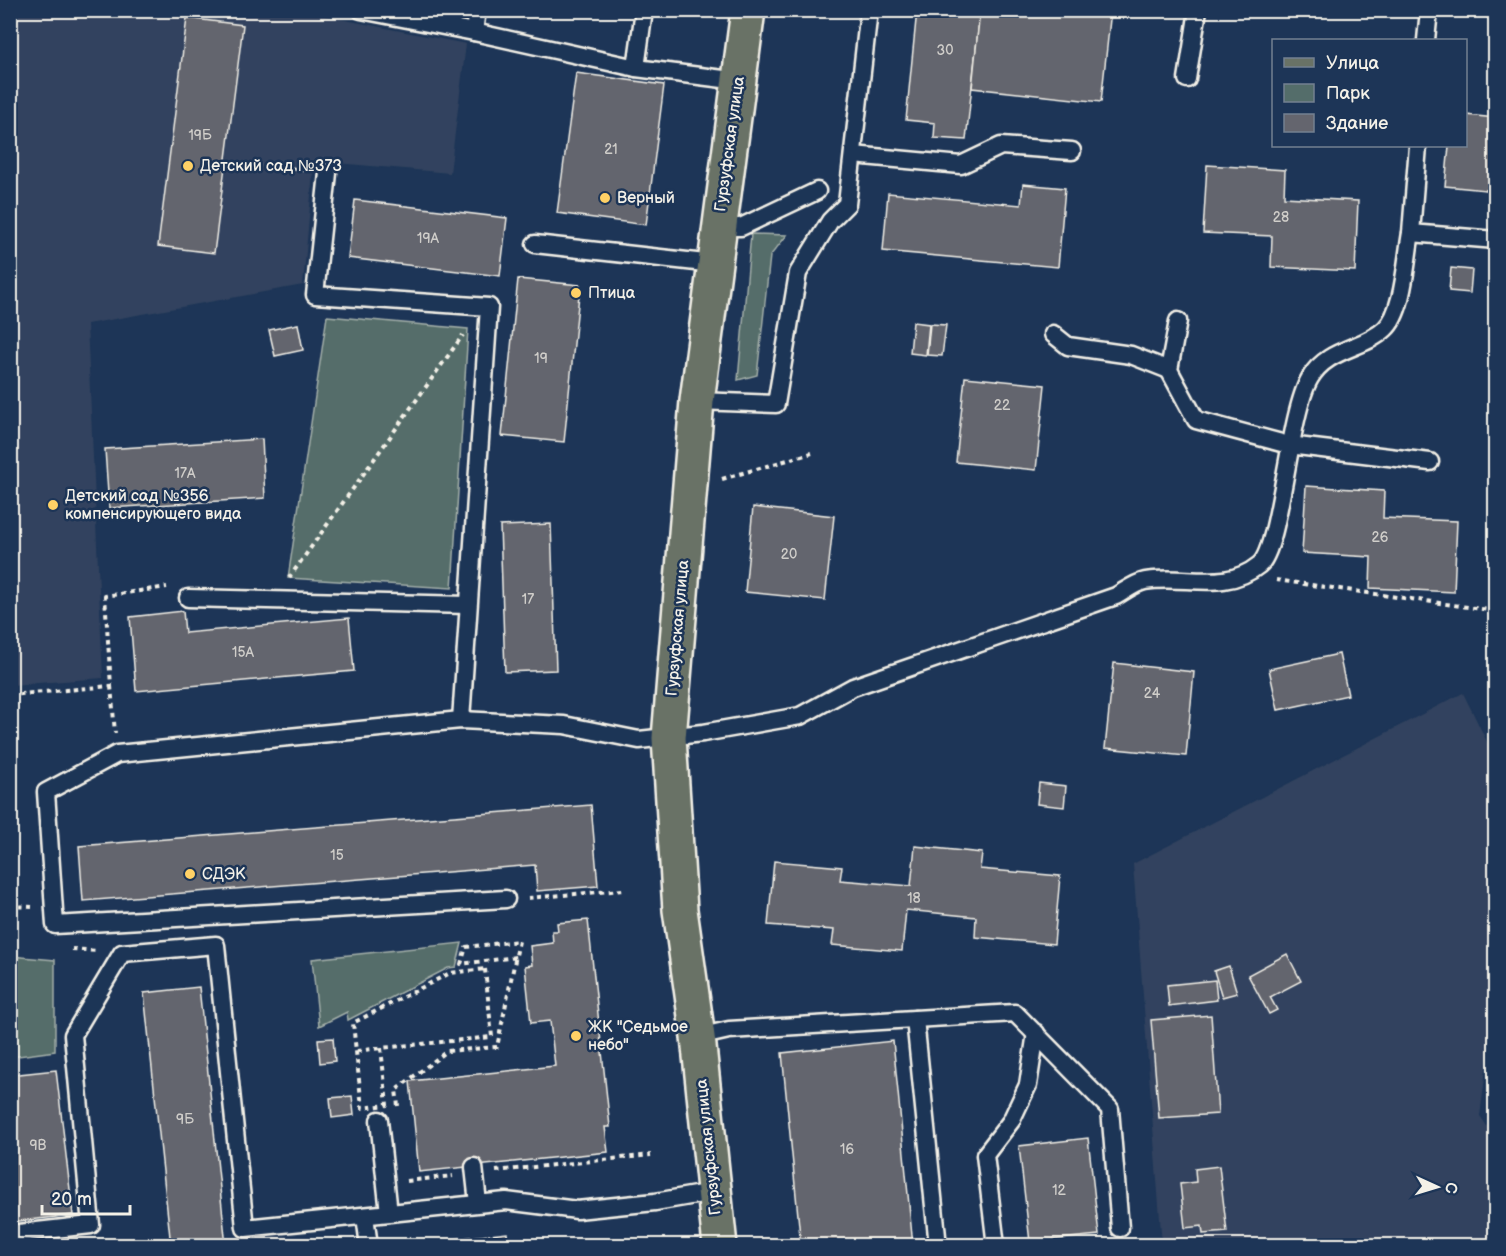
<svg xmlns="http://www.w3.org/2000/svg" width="1506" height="1256" viewBox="0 0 1506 1256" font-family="'Balsamiq Sans',sans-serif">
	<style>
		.built { fill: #32435e }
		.green { fill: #546d6a; stroke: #a4afa9; stroke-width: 1.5 }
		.building { fill: #64656e; stroke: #f4f1e8; stroke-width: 1.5 }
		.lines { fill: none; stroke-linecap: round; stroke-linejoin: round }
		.service-casing { stroke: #f4f1e8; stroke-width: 21 }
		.primary-casing { stroke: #f4f1e8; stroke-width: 38 }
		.path { stroke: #f4f1e8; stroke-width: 4; stroke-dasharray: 4.5 4.5; stroke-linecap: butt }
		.service { stroke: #1d3557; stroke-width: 16 }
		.primary { stroke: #697266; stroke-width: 33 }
		.poi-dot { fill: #ffd166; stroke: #1d3557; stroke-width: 2 }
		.labels { text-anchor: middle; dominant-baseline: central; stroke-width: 5; stroke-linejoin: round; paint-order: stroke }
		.number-label { font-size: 14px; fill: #d0ceca }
		.street-label { font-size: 16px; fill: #f4f1e8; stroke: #1d3557 }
		.poi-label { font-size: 16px; fill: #f4f1e8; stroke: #1d3557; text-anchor: start }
	</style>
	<rect width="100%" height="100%" fill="#1d3557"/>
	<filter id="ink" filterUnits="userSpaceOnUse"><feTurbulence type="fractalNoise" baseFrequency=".0167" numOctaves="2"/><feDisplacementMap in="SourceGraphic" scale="12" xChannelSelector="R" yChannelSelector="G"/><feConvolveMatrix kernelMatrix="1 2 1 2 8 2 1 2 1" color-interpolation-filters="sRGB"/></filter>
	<g filter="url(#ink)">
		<g class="built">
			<polygon points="11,11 325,11 325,16 466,44 450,173 314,161 303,285 87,324 103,678 11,685"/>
			<polygon points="1463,693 1495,758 1496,991 1480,1116 1491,1132 1495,1133 1495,1245 1162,1245 1133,864"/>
		</g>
		<g class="green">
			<polygon points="751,234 787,235 770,256 757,375 738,380"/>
			<polygon points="327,316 468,329 452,588 288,578"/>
			<polygon points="462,943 456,967 448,968 348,1020 347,1012 319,1026 312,959"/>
			<polygon points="10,956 55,960 55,1051 11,1057"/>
		</g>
		<g class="building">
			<polygon points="917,10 980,12 966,140 934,138 935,123 906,120"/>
			<polygon points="980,10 1111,10 1101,102 972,88"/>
			<polygon points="187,18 243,25 214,253 158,246"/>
			<polygon points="576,73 664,85 646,225 557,213"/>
			<polygon points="1496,90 1496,118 1493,118"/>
			<polygon points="1466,115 1496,118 1496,191 1445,186 1449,146 1466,146"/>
			<polygon points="1207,165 1285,170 1284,197 1358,201 1355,271 1271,267 1272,236 1203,233"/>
			<polygon points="1023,184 1065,188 1058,267 883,251 888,193 1021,205"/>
			<polygon points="355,200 507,218 500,276 348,258"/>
			<polygon points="1451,268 1472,270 1470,293 1449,291"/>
			<polygon points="518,279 580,285 564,442 502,436"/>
			<polygon points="913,322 929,324 926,355 910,353"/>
			<polygon points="298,324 303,350 275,356 269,330"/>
			<polygon points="930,324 946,325 942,356 927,355"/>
			<polygon points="965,377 1045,385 1036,470 956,462"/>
			<polygon points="262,439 265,498 109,508 105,449"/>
			<polygon points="1306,486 1384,491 1383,518 1457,521 1454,592 1370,588 1371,557 1302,553"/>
			<polygon points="753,507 834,516 825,600 745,592"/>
			<polygon points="551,524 556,670 505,672 500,526"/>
			<polygon points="183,611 185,633 349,618 354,671 136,691 130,617"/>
			<polygon points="1339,654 1348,695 1278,710 1269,669"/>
			<polygon points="1114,663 1194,672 1186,756 1105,748"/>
			<polygon points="1039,783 1066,786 1064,807 1037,804"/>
			<polygon points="591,805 598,886 537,891 535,865 83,901 79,846"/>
			<polygon points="915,846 982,853 980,869 1060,876 1054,944 975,937 976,917 906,910 902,951 832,945 834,930 768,925 774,861 842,867 840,880 911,886"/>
			<polygon points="588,920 610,1127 605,1127 608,1152 419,1172 410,1081 555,1066 550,1021 531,1023 525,966 532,965 530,946 553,943 552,931 558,931 557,923"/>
			<polygon points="1287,954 1301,981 1270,997 1277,1010 1269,1014 1248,975"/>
			<polygon points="1229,966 1237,993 1222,997 1214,971"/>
			<polygon points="1215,980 1217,1000 1169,1006 1167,985"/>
			<polygon points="199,987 226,1246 171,1246 144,993"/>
			<polygon points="1211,1015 1218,1114 1159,1118 1151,1020"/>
			<polygon points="333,1038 335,1061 320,1063 318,1039"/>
			<polygon points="893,1041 913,1246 801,1246 782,1053"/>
			<polygon points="56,1070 73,1215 10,1222 10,1075"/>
			<polygon points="352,1096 354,1115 332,1118 330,1098"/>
			<polygon points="1088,1138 1099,1235 1030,1242 1019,1146"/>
			<polygon points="1219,1166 1227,1232 1203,1234 1202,1226 1185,1228 1180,1184 1196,1182 1195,1169"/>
			<polygon points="507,1233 508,1246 455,1246 454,1239"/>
		</g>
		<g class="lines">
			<g class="service-casing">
				<g id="service">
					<polyline points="361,10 474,32 636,68 739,81"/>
					<polyline points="474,32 477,10"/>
					<polyline points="1426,40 1429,10"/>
					<polyline points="636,68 644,10"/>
					<polyline points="1187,79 1198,10"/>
					<polyline points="1418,146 1411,233 1496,240"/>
					<polyline points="853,155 961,165 1001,146 1072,151"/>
					<polyline points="328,173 315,295 489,307 461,720"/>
					<polyline points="718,227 741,227 817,191"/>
					<polyline points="535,244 714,264"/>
					<polyline points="1178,321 1169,370 1196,420 1289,445 1430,462"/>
					<polyline points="1053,334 1068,346 1131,355 1169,370"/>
					<polyline points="697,401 776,404 798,273 830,221 847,204 869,10"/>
					<polyline points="188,598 468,605"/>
					<path d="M 506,899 L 55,925 L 46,792 L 117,754 L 461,720 L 564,725 L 639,740 L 703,733 L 800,716 L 853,687 L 1116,596 C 1125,591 1135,583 1145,581 C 1184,574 1225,593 1259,565 C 1281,548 1288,415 1310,378 C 1327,348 1364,349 1385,329 C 1404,312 1406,258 1411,233"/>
					<polyline points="915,1019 938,1246"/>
					<polyline points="698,1037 729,1030 1015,1013 1110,1109 1120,1228"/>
					<polyline points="379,1120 389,1213"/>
					<polyline points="474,1167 478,1203"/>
					<polyline points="365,1216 369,1246"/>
					<polyline points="10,1234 91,1225 73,1035 122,953 216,945 245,1228 506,1201 577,1210 655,1202 713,1192"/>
					<polyline points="996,1246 985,1155 1011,1121 1028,1085 1036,1033"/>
				</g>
			</g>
			<g class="primary-casing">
				<polyline id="primary" points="720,1246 698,1037 680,910 669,738 697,401 748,10"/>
			</g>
			<g class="path">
				<polyline points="256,165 306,170"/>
				<polyline points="722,479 812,453"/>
				<polyline points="289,578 463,335"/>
				<polyline points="1276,580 1496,611"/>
				<polyline points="111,686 115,733"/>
				<polyline points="10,695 111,686 105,596 167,587"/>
				<polyline points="528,898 623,890"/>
				<polyline points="10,906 32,907"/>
				<polyline points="72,949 97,951"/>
				<polygon points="485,969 492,1037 381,1048 387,1105 362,1108 353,1023 450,973"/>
				<polyline points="357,1051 381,1048"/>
				<polyline points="398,1106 396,1090 447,1051 497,1047 519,941 466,947 461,964 516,957"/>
				<polyline points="496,1171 651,1155"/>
				<polyline points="407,1181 453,1176"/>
			</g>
			<use href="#service" class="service"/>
			<use href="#primary" class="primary"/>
		</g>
	</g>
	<g class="poi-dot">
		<circle cx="188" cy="166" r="6"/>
		<circle cx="605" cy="198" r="6"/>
		<circle cx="576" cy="293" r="6"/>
		<circle cx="53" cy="505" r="6"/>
		<circle cx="190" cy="874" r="6"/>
		<circle cx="576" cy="1036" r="6"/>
	</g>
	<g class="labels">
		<g class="number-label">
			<text x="945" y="50">30</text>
			<text x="200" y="135">19Б</text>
			<text x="611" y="149">21</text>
			<text x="1281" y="217">28</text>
			<text x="428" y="238">19А</text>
			<text x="541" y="358">19</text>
			<text x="1002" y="405">22</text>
			<text x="185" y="473">17А</text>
			<text x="1380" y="537">26</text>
			<text x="789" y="554">20</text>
			<text x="528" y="599">17</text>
			<text x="243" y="652">15А</text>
			<text x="1152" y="693">24</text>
			<text x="337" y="855">15</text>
			<text x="914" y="898">18</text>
			<text x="185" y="1119">9Б</text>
			<text x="38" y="1145">9В</text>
			<text x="847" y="1149">16</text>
			<text x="1059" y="1190">12</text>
		</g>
		<g class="street-label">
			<text transform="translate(730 144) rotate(-82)">Гурзуфская улица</text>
			<text transform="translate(678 628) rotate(-85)">Гурзуфская улица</text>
			<text transform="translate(709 1147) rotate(-96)">Гурзуфская улица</text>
		</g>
		<g class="poi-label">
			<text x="200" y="166">Детский сад №373</text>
			<text x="617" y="198">Верный</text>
			<text x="588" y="293">Птица</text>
			<text x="65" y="496">Детский сад №356<tspan x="65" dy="18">компенсирующего вида</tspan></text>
			<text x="202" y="874">СДЭК</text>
			<text x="588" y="1027">ЖК "Седьмое<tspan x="588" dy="18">небо"</tspan></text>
		</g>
	</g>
	<rect width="1506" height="1256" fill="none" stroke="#1d3557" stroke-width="36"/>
	<rect x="18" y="18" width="1470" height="1220" fill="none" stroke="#f4f1e8" stroke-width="2" filter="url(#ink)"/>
	<rect x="1272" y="39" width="195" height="108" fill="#1d3557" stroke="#738091" stroke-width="1.5"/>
	<rect x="1284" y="58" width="30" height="9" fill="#697266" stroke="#738091" stroke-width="1.5"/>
	<text x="1326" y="69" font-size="18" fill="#f4f1e8">Улица</text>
	<rect x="1284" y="84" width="30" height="18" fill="#546d6a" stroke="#738091" stroke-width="1.5"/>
	<text x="1326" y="99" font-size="18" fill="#f4f1e8">Парк</text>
	<rect x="1284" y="114" width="30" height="18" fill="#64656e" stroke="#738091" stroke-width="1.5"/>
	<text x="1326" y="129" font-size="18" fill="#f4f1e8">Здание</text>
	<g transform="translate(1437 1187) rotate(94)" stroke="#1d3557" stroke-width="4.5" paint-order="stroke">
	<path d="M0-4.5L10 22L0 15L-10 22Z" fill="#f4f1e8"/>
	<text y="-9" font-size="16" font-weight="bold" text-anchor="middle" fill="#f4f1e8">С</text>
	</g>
	<path d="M42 1205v9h88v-9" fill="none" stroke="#f4f1e8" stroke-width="3"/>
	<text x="51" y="1205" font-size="18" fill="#f4f1e8" stroke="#1d3557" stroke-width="4.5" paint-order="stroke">20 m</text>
</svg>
